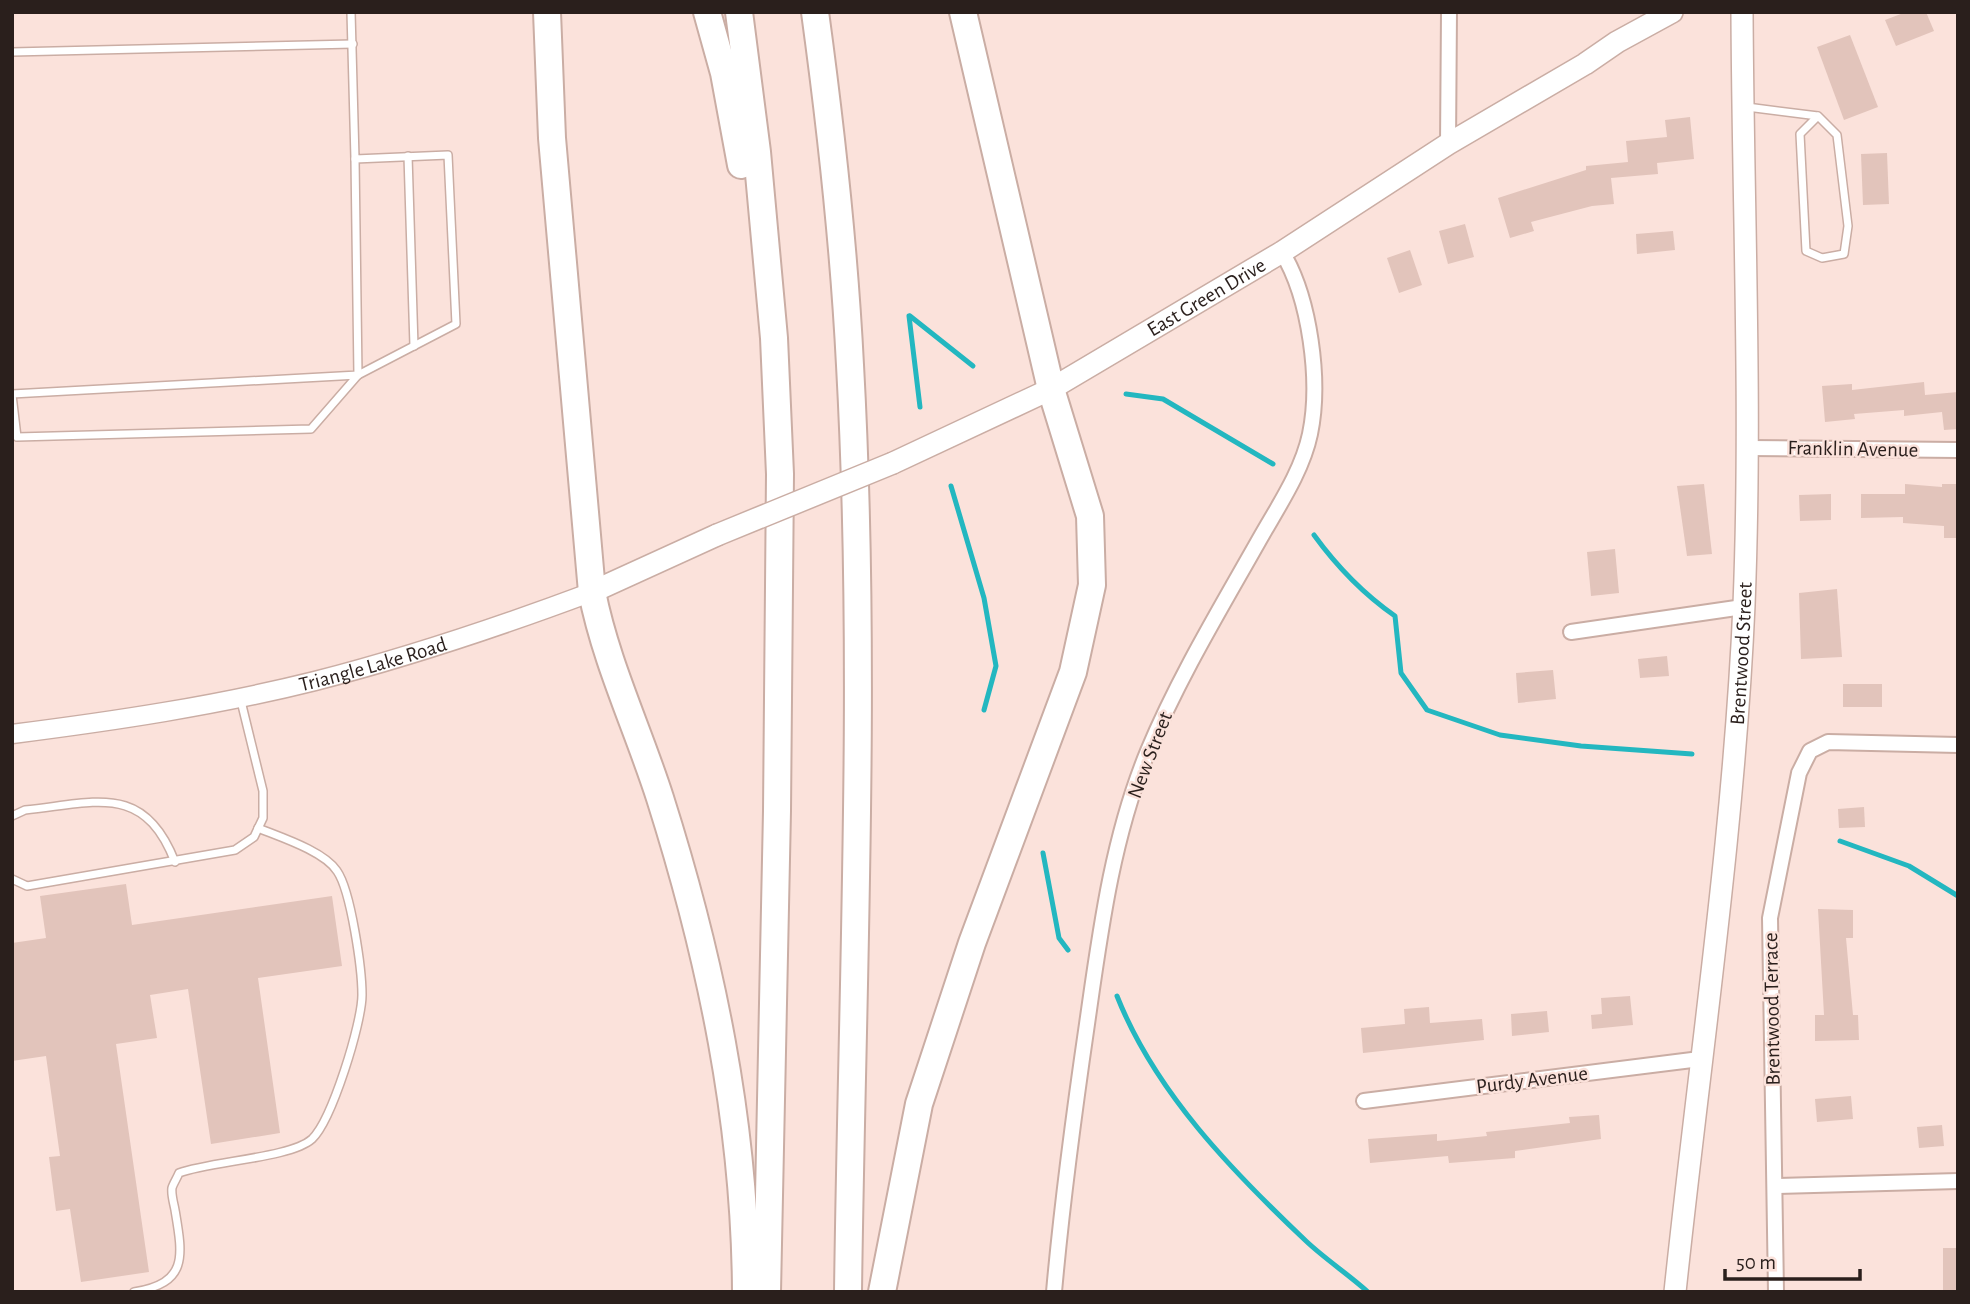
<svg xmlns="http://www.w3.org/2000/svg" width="1970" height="1304" viewBox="0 0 1970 1304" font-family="'Alegreya Sans',sans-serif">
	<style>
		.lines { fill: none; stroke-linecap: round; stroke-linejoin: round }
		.stream { stroke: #23b7c0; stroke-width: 5 }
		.building { fill: #e2c4bb }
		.service-casing { stroke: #caada4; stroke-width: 10 }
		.minor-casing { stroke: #caada4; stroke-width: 18 }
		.tertiary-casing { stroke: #caada4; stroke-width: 21 }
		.secondary-casing { stroke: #caada4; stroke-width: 24 }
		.motorway-casing { stroke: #caada4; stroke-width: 30 }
		.service { stroke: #fff; stroke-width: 7 }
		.minor { stroke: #fff; stroke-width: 14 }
		.tertiary { stroke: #fff; stroke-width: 18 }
		.secondary { stroke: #fff; stroke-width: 21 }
		.motorway { stroke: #fff; stroke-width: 26 }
		.secondary-bridge-casing { stroke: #caada4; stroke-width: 24; stroke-linecap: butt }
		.secondary-bridge { stroke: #fff; stroke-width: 21 }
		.labels { text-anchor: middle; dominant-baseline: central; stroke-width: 5; stroke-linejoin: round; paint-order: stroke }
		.street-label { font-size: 21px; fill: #2a1f1c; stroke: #fbe2db }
	</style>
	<rect width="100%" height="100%" fill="#fbe2db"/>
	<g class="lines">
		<g class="stream">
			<polyline points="909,316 920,407"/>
			<polyline points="910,316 973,366"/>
			<polyline points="1126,394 1163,399 1273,464"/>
			<polyline points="951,486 984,598 996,666 984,710"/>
			<path d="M 1314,535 C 1338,568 1362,593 1395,616 L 1401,673 L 1427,710 L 1500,735 L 1581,746 L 1692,754"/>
			<polyline points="1840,841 1909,866 1958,896"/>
			<polyline points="1043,853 1059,938 1068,950"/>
			<path d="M 1117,996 C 1155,1092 1232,1171 1306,1241 C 1325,1259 1348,1274 1368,1292"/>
		</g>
	</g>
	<g class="building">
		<polygon points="1906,12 1926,12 1934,31 1896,46 1885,20"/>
		<polygon points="1850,35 1878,107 1844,120 1817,47"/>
		<polygon points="1690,117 1694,159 1657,163 1658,174 1611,178 1614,204 1592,206 1531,222 1534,231 1510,238 1498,198 1586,170 1586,166 1628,162 1626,141 1667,137 1665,120"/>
		<polygon points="1887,153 1889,204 1863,205 1861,154"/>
		<polygon points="1465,224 1474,257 1448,264 1439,231"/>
		<polygon points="1673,231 1675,250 1637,254 1636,234"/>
		<polygon points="1410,250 1422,285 1399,293 1387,258"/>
		<polygon points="1924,382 1925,395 1958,392 1958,429 1944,430 1942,412 1904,416 1904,410 1854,414 1855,419 1825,422 1822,386 1852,384 1852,390"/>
		<polygon points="1704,484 1712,554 1687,556 1677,486"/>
		<polygon points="1905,484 1942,487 1942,484 1958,484 1958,538 1944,538 1944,526 1903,523 1903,517 1861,518 1861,494 1905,494"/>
		<polygon points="1831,494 1831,520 1800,521 1799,495"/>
		<polygon points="1615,549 1619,593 1591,596 1587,552"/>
		<polygon points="1837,589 1842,657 1801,659 1799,593"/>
		<polygon points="1667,656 1669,676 1640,678 1638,659"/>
		<polygon points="1553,670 1556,699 1518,703 1516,673"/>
		<rect x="1843" y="684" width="39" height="23"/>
		<polygon points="1864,807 1865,827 1839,828 1838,809"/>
		<polygon points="126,884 132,925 332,896 342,966 258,978 280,1133 211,1144 188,989 150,995 157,1038 116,1044 149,1272 81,1282 70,1209 56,1211 49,1157 60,1156 46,1056 12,1061 12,943 46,938 40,896"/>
		<polygon points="1818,909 1853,910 1853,938 1846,938 1853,1015 1858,1015 1859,1040 1815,1041 1815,1015 1824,1015"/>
		<polygon points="1630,996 1633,1025 1592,1029 1591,1015 1602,1014 1601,998"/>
		<polygon points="1429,1007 1430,1023 1482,1019 1484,1040 1363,1053 1361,1028 1405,1024 1404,1009"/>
		<polygon points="1547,1011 1549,1032 1512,1036 1511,1014"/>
		<polygon points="1851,1096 1853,1119 1817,1122 1815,1099"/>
		<polygon points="1599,1115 1601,1139 1515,1151 1515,1158 1449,1163 1448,1156 1370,1163 1368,1139 1437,1134 1437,1141 1487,1136 1486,1132 1570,1123 1569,1117"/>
		<polygon points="1942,1125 1944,1146 1919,1148 1917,1127"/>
		<rect x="1943" y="1248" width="15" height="44"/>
	</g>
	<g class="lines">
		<g class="service-casing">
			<g id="service">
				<polyline points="12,52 353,44"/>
				<polyline points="1747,107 1818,116 1837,135 1848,226 1844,254 1822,258 1806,251 1800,134 1818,116"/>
				<polyline points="408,156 414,346"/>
				<polyline points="12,394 358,375 355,159"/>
				<polyline points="12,395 17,437 311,429 358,375 456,324 448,155 355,159 351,12"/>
				<path d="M 12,816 L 25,810 C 95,803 144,782 175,862"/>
				<polyline points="12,879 27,886 235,850 254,837 263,818 263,791 240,697"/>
				<path d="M 134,1292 C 188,1283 183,1257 175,1210 C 174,1204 171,1195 172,1188 C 173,1184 177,1178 179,1173 C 211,1161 291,1158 312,1139 C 332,1120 362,1023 362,995 C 362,969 351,891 337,871 C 324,851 280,837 258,828"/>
			</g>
		</g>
		<g class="minor-casing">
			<g id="minor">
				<polyline points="1448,144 1449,12"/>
				<polyline points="1748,448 1958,450"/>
				<polyline points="1571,632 1743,607"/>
				<polyline points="1364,1101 1700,1059"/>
				<polyline points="1776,1186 1958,1181"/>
				<path d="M 1054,1292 C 1062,1202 1074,1113 1087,1024 C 1100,933 1112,838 1148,751 C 1178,679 1219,611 1258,542 C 1277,508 1302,472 1310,434 C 1321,381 1310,298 1282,252"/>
				<polyline points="1776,1292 1770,918 1799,773 1810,751 1828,742 1958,745"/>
			</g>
		</g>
		<g class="tertiary-casing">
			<g id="tertiary">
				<path id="s1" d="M 12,734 C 114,721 215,706 315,681 C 409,657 501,626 592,592"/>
			</g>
		</g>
		<g class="secondary-casing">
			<g id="secondary">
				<path id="s2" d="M 893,463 L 1051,389 L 1282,252 L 1448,144 L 1585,64 L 1617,42 L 1672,12"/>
				<polyline points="592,592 717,535"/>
				<path id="s3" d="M 1675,1292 C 1699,1063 1734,835 1744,605 C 1752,408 1743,210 1742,12"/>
			</g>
		</g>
		<g class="motorway-casing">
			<g id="motorway">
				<path d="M 547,12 L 552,138 L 592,592 C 606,663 638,729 660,798 C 711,959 745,1122 746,1292"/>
				<polyline points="707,12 724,73 741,165"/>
				<polyline points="739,12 757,152 774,338 780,474 777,811 767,1292"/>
				<path d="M 815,12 C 831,129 844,246 850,365 C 867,673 852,983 848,1292"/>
				<polyline points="882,1292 919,1104 972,943 1073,672 1092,585 1090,516 1051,389 963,12"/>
			</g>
		</g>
		<use href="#service" class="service"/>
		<use href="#minor" class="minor"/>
		<use href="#tertiary" class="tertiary"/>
		<use href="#secondary" class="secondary"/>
		<use href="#motorway" class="motorway"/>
		<g class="secondary-bridge-casing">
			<polyline id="secondary-bridge" points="717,535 893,463"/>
		</g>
		<use href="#secondary-bridge" class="secondary-bridge"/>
	</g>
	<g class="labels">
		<g class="street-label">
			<text stroke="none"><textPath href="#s2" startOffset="355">East Green Drive</textPath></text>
			<text transform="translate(1853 449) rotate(1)">Franklin Avenue</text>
			<text stroke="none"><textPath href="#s3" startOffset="642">Brentwood Street</textPath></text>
			<text stroke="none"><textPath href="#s1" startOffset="368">Triangle Lake Road</textPath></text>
			<text transform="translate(1150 755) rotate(-69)">New Street</text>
			<text transform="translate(1772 1009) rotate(-91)">Brentwood Terrace</text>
			<text transform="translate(1532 1080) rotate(-7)">Purdy Avenue</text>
		</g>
	</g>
	<rect width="1970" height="1304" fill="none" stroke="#2a1f1c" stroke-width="28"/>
	<path d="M1725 1269v10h135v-10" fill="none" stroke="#2a1f1c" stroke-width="3.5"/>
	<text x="1736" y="1269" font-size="21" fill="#2a1f1c" stroke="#fbe2db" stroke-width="5" paint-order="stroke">50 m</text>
</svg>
